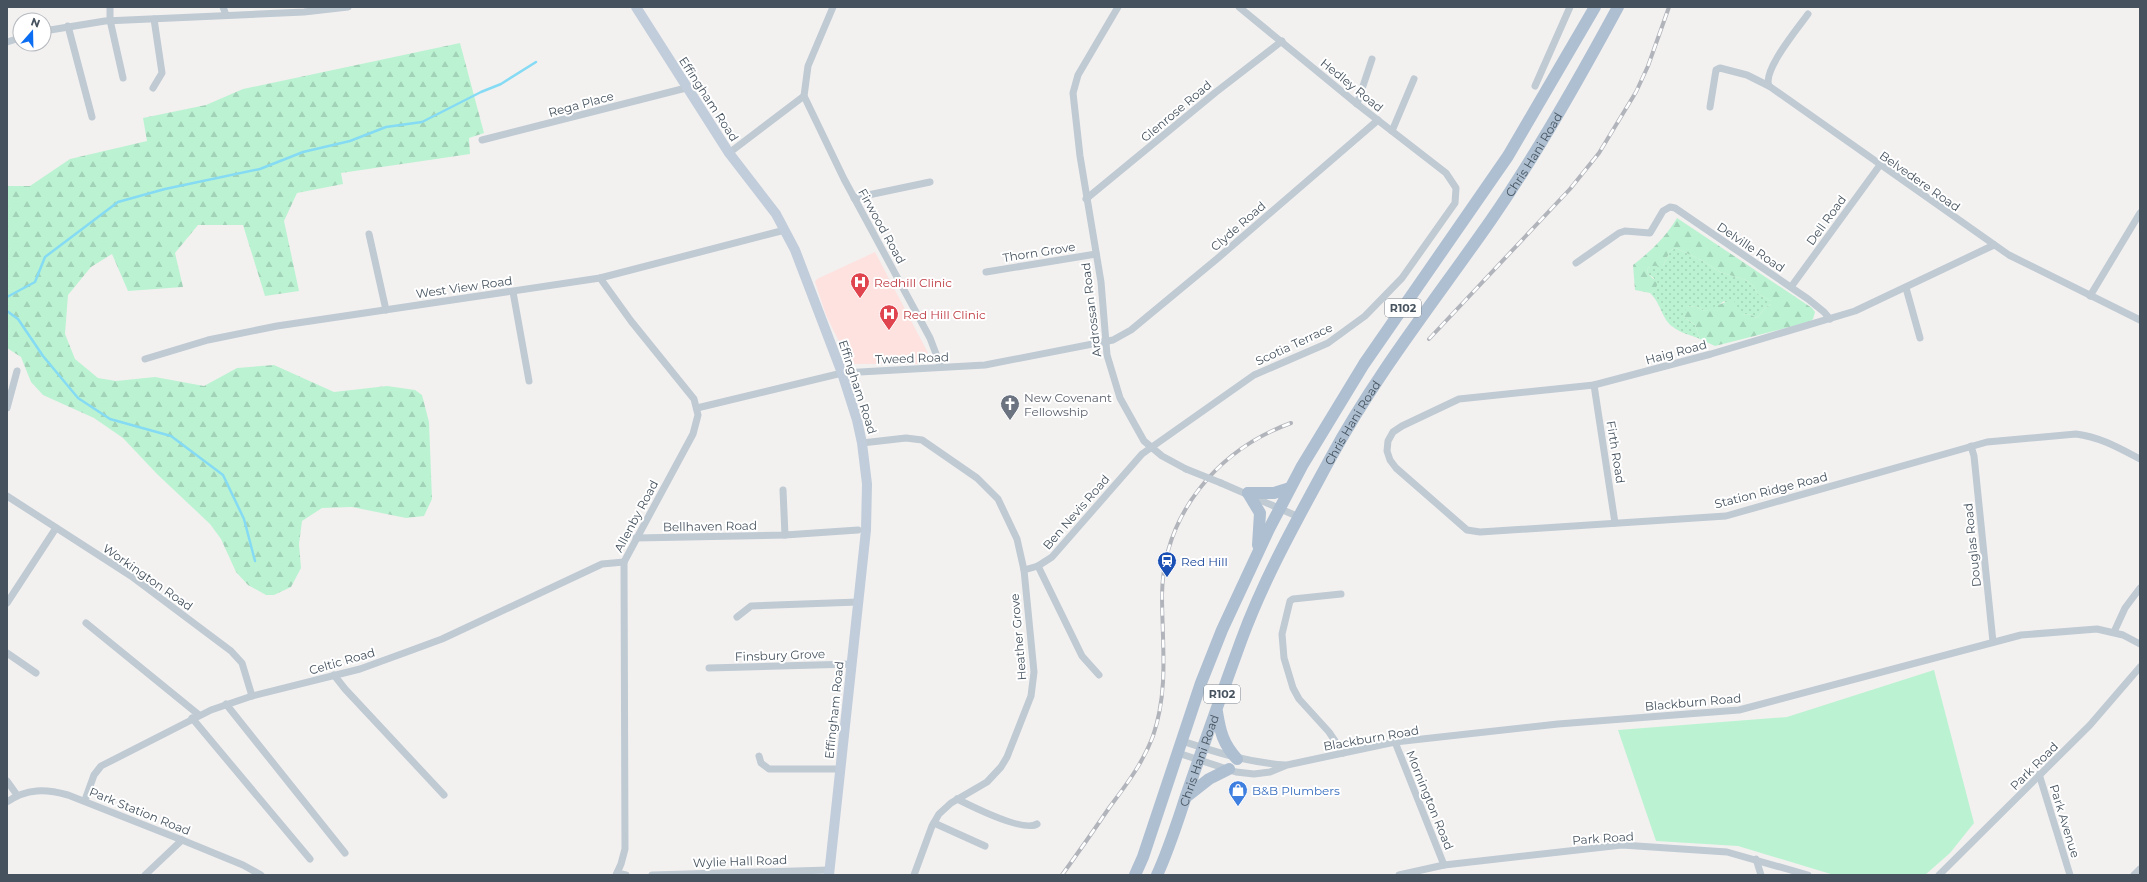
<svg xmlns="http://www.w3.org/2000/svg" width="2147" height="882" viewBox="0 0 2147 882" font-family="Montserrat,sans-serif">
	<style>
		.medical { fill: #fde2df }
		.grass { fill: url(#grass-dots) }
		.forest { fill: url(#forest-firs) }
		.park { fill: #bbf3d2 }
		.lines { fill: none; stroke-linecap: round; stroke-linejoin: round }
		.stream { stroke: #85dbf3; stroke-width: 2.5 }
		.street { stroke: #bfcad3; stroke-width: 7 }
		.secondary { stroke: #c1cdda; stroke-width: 10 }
		.primary { stroke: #aebfd1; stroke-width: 12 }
		.rail-casing { stroke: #b1b5bb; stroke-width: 4 }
		.rail { stroke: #fff; stroke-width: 2.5; stroke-dasharray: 8; stroke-linecap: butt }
		.street-bridge { stroke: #bfcad3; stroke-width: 7 }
		.labels { text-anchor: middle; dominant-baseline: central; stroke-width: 4; stroke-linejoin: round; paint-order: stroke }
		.shield { fill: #fff; stroke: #7e878f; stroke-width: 1 }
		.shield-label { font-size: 11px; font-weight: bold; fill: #46535f }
		.street-label { font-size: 12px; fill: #46535f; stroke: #fff }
		.health-label { font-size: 12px; fill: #be3a42; stroke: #fff; text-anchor: start }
		.worship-label { font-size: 12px; fill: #5b616d; stroke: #fff; text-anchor: start }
		.transit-label { font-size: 12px; fill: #164399; stroke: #fff; text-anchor: start }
		.shop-label { font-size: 12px; fill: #366cbe; stroke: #fff; text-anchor: start }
	</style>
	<defs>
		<pattern id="grass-dots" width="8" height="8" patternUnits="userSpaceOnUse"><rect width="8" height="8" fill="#bbf3d2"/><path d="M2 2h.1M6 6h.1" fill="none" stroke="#a2d2b7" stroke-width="1.8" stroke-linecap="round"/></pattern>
		<pattern id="forest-firs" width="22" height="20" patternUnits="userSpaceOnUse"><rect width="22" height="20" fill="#bbf3d2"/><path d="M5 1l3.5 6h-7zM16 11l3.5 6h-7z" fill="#a2d2b7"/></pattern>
	</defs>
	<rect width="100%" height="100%" fill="#f3f0f0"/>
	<polygon class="medical" points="875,252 928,353 923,360 918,364 850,364 826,315 815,282 817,279"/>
	<path class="grass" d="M 1676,248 L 1703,261 L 1720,272 L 1746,280 L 1753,286 L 1758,294 L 1771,301 L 1771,304 L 1765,308 L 1757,318 L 1749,314 L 1742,315 L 1724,301 L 1715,308 L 1704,311 L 1695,306 L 1687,307 L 1684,317 L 1695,325 L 1700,339 C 1691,335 1680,333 1673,327 C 1662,320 1661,303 1650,293 L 1655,290 L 1654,278 L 1648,274 L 1647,269 L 1651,266 L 1663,266 L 1670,251 Z"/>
	<g class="forest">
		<polygon points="460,43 484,133 469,138 470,154 341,173 343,184 297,193 284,221 299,291 265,296 243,225 198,225 175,253 183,287 128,291 112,254 91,267 68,295 65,334 75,359 98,378 116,381 155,377 204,386 237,368 274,365 334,392 387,386 415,390 422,395 429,422 432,499 424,516 406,518 352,507 322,508 302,521 299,544 301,568 291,587 274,595 266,595 248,585 236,572 221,539 210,524 157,474 123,438 94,418 43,395 31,382 21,357 7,348 7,186 30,186 70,159 147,141 143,118 206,105 243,89"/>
		<path d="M 1677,218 L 1812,308 L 1815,312 L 1813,319 L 1809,322 L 1715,346 L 1700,339 L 1695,325 L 1684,317 L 1686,307 L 1695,306 L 1704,311 L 1733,299 L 1742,315 L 1749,314 L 1757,318 L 1765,308 L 1771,304 L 1771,301 L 1758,294 L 1753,286 L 1746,280 L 1720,272 L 1703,261 L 1676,248 L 1670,251 L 1663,266 L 1651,266 L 1647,269 L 1648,274 L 1658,283 L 1655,290 L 1650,293 L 1635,290 L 1633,265 C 1651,251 1665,238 1677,218 Z"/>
	</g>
	<polygon class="park" points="1934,670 1974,823 1950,853 1925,875 1834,875 1738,846 1656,841 1618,730 1787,717"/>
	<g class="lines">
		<g class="stream">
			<polyline points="7,297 35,282 45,257 118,202 165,189 260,169 303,152 350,141 386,127 422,122 481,92 501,84 536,62"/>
			<polyline points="7,311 18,319 43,356 78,398 110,419 171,436 223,475 244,519 255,561"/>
		</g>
		<g class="street">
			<polyline points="110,7 110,20 123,78"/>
			<polyline points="223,7 226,15"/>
			<polyline points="833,7 808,66 804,96 844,179 930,338 941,367"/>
			<polyline points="1118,7 1078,75 1073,93 1080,156 1101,282 1107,355 1120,398 1144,441 1162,456 1186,469"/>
			<path d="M 1808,14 C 1798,28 1762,71 1769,86 L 2009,255 L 2140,320"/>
			<polyline points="68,26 92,117"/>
			<polyline points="44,31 105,21 304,12 348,7"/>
			<polyline points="7,42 20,38"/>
			<polyline points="1535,86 1570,7"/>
			<polyline points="153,88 162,73 154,19"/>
			<polyline points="1357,104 1372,59"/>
			<polyline points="1710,107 1716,70 1720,68 1747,75 1769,86"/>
			<polyline points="1392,131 1414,79"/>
			<polyline points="482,140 686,88"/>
			<polyline points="729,153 804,96"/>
			<polyline points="854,198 930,182"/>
			<polyline points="1086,199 1216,92 1282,41"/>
			<polyline points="369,234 386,310"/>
			<path d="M 1994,245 L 1855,311 L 1711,354 L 1594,385 L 1459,399 L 1402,426 L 1393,432 L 1388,441 L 1387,451 L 1390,460 L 1396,468 L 1467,530 L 1480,532 L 1726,516 L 1987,442 L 2076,434 C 2100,437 2119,448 2140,459"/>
			<polyline points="1576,263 1619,233 1625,231 1650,233 1663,211 1670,207 1675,208 1808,299 1824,312 1830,319"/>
			<polyline points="986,272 1096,254"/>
			<polyline points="600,278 631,321 694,399 698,415 693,434 624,562 625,849 621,864 616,875"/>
			<polyline points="1791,287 1880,165"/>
			<polyline points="1906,288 1920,338"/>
			<polyline points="513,292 529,381"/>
			<polyline points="2090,296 2140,213"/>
			<polyline points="145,359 208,340 277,326 600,278 785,230"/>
			<polyline points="1594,385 1615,523"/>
			<polyline points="7,408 17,371"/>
			<polyline points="697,408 842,373 985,365 1113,340 1131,330 1218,258 1378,120"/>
			<polyline points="862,443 906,438 922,440 977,478 998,499 1017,539 1024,570 1034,672 1031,696 1007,757 1001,767 987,782 951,803 939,814 932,826 914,875"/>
			<polyline points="1971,446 1974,456 1993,642"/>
			<polyline points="1221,483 1299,517"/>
			<polyline points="783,490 785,535"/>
			<polyline points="7,496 131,576 231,651 242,663 252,696"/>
			<polyline points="636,538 785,535 858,530"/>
			<polyline points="1038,566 1082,656 1099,675"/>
			<polyline points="1024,570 1038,566 1052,557 1142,454 1254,375 1328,343 1365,316 1402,278 1455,203 1456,188 1446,173 1357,104 1239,7"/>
			<polyline points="1341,594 1293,599 1290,601 1282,634 1284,658 1293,688 1299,699 1329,732 1343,753"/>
			<polyline points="7,603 56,528"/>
			<polyline points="737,617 751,606 858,602"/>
			<polyline points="86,623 199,715"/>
			<polyline points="2114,632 2125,608 2140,588"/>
			<polyline points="7,653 36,673"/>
			<polyline points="709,668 852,664"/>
			<polyline points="334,675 345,689 444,795"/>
			<polyline points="226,704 345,853"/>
			<polyline points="192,718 310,859"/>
			<path d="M 1182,741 C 1219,753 1246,762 1285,765"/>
			<polyline points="1395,742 1444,865"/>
			<polyline points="1178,753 1236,772 1254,774 1270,772 1287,765 1395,742 1558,724 1739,710 2021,635 2097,629 2123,635 2140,644"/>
			<polyline points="759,756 761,763 769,769 840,769"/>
			<polyline points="2039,774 2070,875"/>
			<polyline points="7,781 17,795"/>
			<path d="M 957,799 C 971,806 1024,833 1037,824"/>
			<polyline points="85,800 94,775 101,766 211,710 252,696 360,669 404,653 442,639 602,564 624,562"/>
			<path d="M 7,802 C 27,788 46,789 68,795 L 182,840 L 243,865 L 261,875"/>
			<polyline points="934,823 985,846"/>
			<polyline points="1756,859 1761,875"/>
			<polyline points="617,873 626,875"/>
			<polyline points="145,875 182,840"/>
			<polyline points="652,875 829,870"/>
			<polyline points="1399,875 1444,865 1622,845 1727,852 1808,875"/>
			<polyline points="1939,875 2090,725 2140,667"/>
			<polyline points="2134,875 2140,869"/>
		</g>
		<polyline class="secondary" points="636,7 729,153 776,214 795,250 842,373 857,420 862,443 867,484 866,530 829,875"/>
		<g class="primary">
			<polyline points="1248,493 1260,513 1258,545"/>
			<polyline points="1248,493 1274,493 1290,488"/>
			<path d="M 1217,712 C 1220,731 1223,744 1237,759"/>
			<polyline points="1186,797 1209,779 1229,769"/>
			<polyline points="1135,875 1143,857 1201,683 1222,630 1269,529 1302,466 1364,364 1508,156 1595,7"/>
			<path id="s1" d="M 1157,875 C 1169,849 1177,823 1186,796 C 1204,744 1222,693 1241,641 C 1264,578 1298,518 1330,459 C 1376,374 1436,299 1491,220 C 1538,152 1579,79 1618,7"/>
		</g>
		<g class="rail-casing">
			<g id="rail">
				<polyline points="1429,339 1570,189 1599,153 1636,92 1648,66 1669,7"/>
				<path d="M 1062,875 C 1078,853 1094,830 1109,808 C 1126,785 1143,763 1153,736 C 1169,690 1162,643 1162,595 C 1163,515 1217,450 1291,423"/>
			</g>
		</g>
		<use href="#rail" class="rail"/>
		<polyline class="street-bridge" points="1186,469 1221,483"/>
	</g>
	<defs>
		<g id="hospital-pin" transform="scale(1)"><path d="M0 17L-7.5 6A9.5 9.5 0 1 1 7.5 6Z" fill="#e0444e" stroke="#fff"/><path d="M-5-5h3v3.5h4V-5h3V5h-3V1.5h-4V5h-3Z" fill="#fff"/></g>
		<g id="church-pin" transform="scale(1)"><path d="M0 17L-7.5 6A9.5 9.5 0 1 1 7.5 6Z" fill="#6b7280" stroke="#fff"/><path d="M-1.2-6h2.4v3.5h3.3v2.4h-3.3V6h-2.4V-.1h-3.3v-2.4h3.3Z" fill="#fff"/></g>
		<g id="station-pin" transform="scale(1)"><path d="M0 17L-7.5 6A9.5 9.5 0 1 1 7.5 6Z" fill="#1a4fb4" stroke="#fff"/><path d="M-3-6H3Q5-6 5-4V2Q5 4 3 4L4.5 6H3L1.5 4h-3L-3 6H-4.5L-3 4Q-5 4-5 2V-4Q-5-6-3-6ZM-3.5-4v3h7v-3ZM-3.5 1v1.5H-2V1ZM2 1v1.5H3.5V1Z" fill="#fff"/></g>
		<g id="shop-pin" transform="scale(1)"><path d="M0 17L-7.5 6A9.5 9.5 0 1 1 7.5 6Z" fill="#3f7fe0" stroke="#fff"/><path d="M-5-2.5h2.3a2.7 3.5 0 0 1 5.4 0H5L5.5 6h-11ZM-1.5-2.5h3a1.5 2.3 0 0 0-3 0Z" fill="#fff"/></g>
	</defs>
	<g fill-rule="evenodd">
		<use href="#hospital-pin" x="860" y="282"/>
		<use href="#hospital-pin" x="889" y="314"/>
		<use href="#church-pin" x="1010" y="404"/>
		<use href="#station-pin" x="1167" y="561"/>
		<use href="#shop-pin" x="1238" y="790"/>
	</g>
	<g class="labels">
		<g class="shield">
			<rect x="1385" y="299" width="36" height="18" rx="3"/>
			<rect x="1204" y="685" width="36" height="18" rx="3"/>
		</g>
		<g class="shield-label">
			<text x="1403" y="308">R102</text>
			<text x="1222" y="694">R102</text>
		</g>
		<g class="street-label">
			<text transform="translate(1352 85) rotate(39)">Hedley Road</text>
			<text transform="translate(709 99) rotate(57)">Effingham Road</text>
			<text transform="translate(581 104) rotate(-15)">Rega Place</text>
			<text transform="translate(1176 111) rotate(-40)">Glenrose Road</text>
			<text stroke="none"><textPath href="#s1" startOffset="818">Chris Hani Road</textPath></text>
			<text transform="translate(1920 181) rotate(35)">Belvedere Road</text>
			<text transform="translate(1826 220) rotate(-54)">Dell Road</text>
			<text transform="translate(882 226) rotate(61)">Firwood Road</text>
			<text transform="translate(1238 226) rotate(-41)">Clyde Road</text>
			<text transform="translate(1751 247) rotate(34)">Delville Road</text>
			<text transform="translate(1039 252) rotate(-9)">Thorn Grove</text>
			<text transform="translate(464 287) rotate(-8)">West View Road</text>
			<text transform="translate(1091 310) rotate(-97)">Ardrossan Road</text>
			<text transform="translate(1294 344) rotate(-25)">Scotia Terrace</text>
			<text transform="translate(1676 352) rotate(-15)">Haig Road</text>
			<text transform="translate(912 358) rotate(-2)">Tweed Road</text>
			<text transform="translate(858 387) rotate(72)">Effingham Road</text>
			<text stroke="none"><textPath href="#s1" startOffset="494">Chris Hani Road</textPath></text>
			<text transform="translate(1616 452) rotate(81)">Firth Road</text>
			<text transform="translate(1771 490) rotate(-14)">Station Ridge Road</text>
			<text transform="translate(1076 512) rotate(-49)">Ben Nevis Road</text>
			<text transform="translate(636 516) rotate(-62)">Allenby Road</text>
			<text transform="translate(710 526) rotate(-1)">Bellhaven Road</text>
			<text transform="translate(1972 545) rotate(-96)">Douglas Road</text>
			<text transform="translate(148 577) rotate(35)">Workington Road</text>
			<text transform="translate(1018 637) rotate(-95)">Heather Grove</text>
			<text transform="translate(780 655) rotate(-2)">Finsbury Grove</text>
			<text transform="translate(342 661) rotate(-16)">Celtic Road</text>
			<text transform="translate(1693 702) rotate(-5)">Blackburn Road</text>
			<text transform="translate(834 710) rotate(-84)">Effingham Road</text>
			<text transform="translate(1371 738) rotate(-10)">Blackburn Road</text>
			<text stroke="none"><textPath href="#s1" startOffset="122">Chris Hani Road</textPath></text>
			<text transform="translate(2034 766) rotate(-45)">Park Road</text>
			<text transform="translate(1430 800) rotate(68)">Mornington Road</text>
			<text transform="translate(140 811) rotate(22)">Park Station Road</text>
			<text transform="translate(2065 821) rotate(73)">Park Avenue</text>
			<text transform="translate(1603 838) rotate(-4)">Park Road</text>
			<text transform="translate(740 861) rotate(-2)">Wylie Hall Road</text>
		</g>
		<g class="health-label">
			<text x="874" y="282">Redhill Clinic</text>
			<text x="903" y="314">Red Hill Clinic</text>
		</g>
		<g class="worship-label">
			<text x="1024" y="397">New Covenant<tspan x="1024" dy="14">Fellowship</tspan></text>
		</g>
		<g class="transit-label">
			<text x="1181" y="561">Red Hill</text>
		</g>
		<g class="shop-label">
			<text x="1252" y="790">B&amp;B Plumbers</text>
		</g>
	</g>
	<rect width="2147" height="882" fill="none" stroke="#46535f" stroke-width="16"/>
	<g transform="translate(32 32) rotate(20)"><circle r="19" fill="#ffffff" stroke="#b5babf"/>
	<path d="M0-3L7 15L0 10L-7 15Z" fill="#0b6df1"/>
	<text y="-6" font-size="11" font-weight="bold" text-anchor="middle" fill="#46535f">N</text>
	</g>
</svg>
